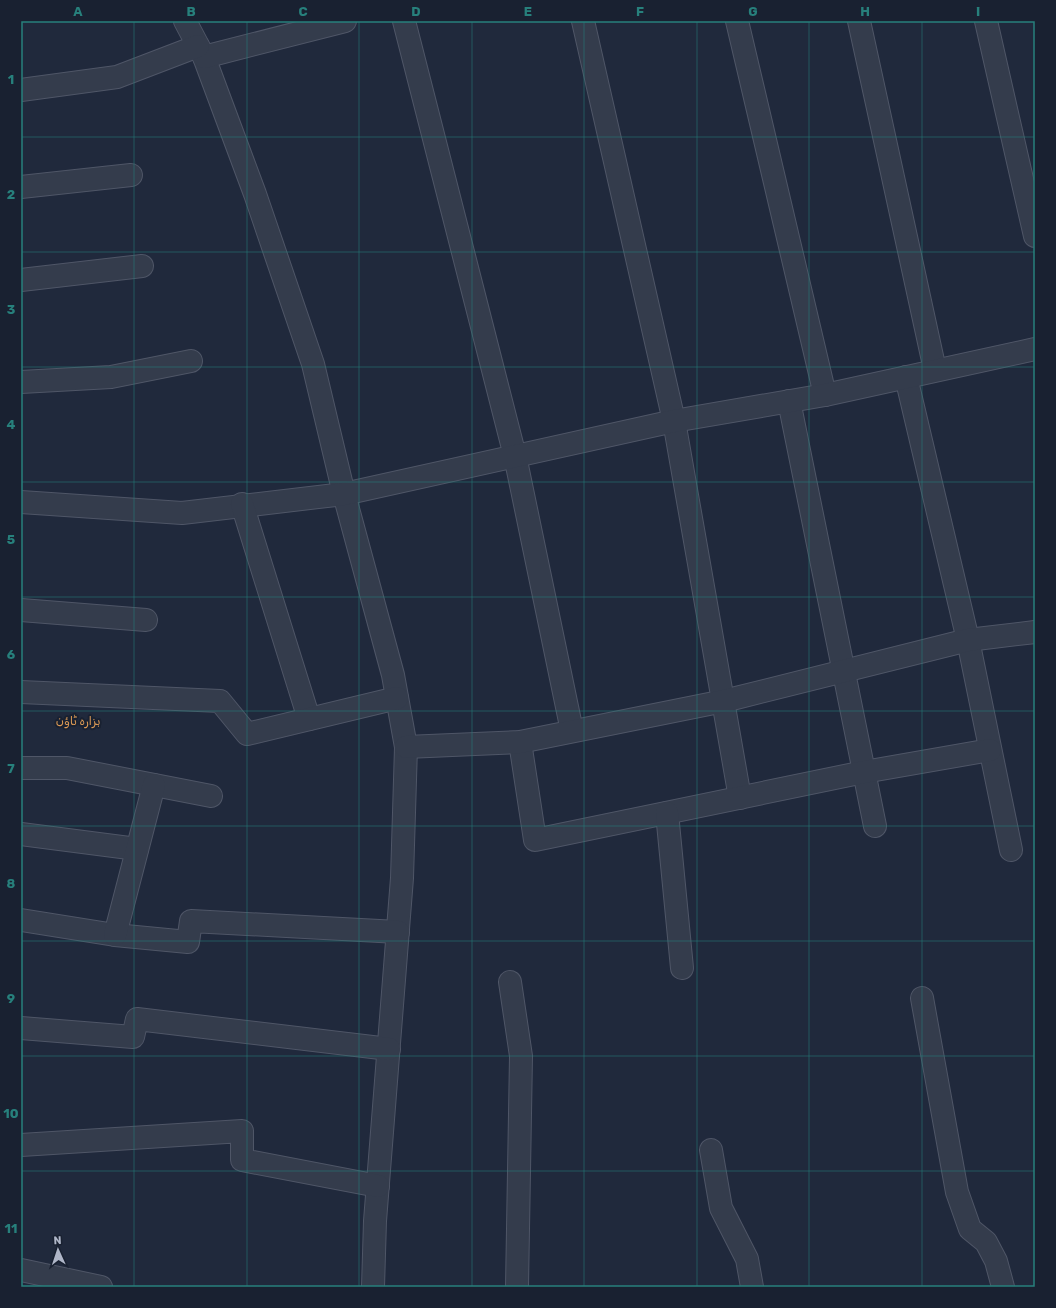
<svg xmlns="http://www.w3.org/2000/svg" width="1056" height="1308" viewBox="0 0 1056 1308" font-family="Rubik,'Noto Sans Arabic',sans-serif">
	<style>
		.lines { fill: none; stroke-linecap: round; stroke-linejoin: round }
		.street-casing { stroke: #4f5667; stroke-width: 24 }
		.street { stroke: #343c4c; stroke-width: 22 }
		.grid { fill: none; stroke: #27807c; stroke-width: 1; stroke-opacity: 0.55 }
		.labels { text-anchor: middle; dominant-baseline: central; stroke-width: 4; stroke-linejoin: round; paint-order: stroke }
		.neighbourhood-label { font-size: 12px; fill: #dd9b55; stroke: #192131 }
		.neatline { fill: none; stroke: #27807c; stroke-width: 1.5 }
		.grid-label { font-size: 13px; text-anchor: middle; font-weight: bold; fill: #27807c }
	</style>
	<rect width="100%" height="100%" fill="#20293c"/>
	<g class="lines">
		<g class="street-casing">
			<g id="street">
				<polyline points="185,21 204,57 255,194 313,364 344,494 393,675 406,747 402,878 375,1221 373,1287"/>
				<polyline points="404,21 515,456 572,731"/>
				<polyline points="583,21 674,421 740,798"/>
				<polyline points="737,21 825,395"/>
				<polyline points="859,21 935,370"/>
				<polyline points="986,21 1035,236"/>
				<polyline points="204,57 345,21"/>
				<polyline points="21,90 117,77 198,46"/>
				<polyline points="21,187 131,175"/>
				<polyline points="21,280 142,266"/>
				<polyline points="906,377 968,640 1011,850"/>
				<polyline points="21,382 111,377 191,361"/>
				<polyline points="789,401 875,826"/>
				<polyline points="21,502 182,513 344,494 674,421 825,395 1035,349"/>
				<polyline points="242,504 309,719"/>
				<polyline points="21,610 146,620"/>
				<polyline points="21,692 220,701 247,734 397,698"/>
				<polyline points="520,742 535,840 864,772 990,750"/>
				<polyline points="406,747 520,742 724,701 968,640 1035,632"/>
				<polyline points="21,768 67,768 211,796"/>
				<polyline points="667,813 682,968"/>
				<polyline points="21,834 137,849"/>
				<polyline points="21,920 115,935 188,942 191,921 398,932"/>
				<polyline points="115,935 154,785"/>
				<polyline points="510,982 521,1056 517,1287"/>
				<polyline points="922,998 957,1192 970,1229 986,1242 996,1261 1003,1287"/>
				<polyline points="21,1028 133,1037 137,1019 389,1049"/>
				<polyline points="21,1145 242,1131 242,1160 378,1186"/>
				<polyline points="711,1150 721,1208 747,1259 752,1287"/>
				<polyline points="21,1270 101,1287"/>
			</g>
		</g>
		<use href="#street" class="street"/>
	</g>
	<path class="grid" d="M 134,21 L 134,1287M 247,21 L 247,1287M 359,21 L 359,1287M 472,21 L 472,1287M 584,21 L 584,1287M 697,21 L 697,1287M 809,21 L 809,1287M 922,21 L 922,1287M 21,137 L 1035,137M 21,252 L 1035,252M 21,367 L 1035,367M 21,482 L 1035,482M 21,597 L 1035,597M 21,711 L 1035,711M 21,826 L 1035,826M 21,941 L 1035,941M 21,1056 L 1035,1056M 21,1171 L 1035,1171"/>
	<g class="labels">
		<g class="neighbourhood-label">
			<text x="78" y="721">ہزارہ ٹاؤن</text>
		</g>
	</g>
	<rect width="1056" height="1308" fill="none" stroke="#192131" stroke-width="44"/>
	<g transform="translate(58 1250) rotate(357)" stroke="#192131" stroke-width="3" paint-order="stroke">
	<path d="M0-3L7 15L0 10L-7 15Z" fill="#afb6c8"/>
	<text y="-6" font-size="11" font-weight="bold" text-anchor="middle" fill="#afb6c8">N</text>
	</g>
	<rect x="22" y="22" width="1012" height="1264" class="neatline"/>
	<g class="grid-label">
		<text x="78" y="16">A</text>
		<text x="191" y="16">B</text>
		<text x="303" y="16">C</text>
		<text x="416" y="16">D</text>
		<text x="528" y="16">E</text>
		<text x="640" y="16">F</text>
		<text x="753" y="16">G</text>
		<text x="865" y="16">H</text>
		<text x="978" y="16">I</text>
		<text x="11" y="84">1</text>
		<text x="11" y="199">2</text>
		<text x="11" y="314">3</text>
		<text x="11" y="429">4</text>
		<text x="11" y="544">5</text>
		<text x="11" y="659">6</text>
		<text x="11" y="773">7</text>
		<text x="11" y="888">8</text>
		<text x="11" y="1003">9</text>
		<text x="11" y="1118">10</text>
		<text x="11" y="1233">11</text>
	</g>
</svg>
